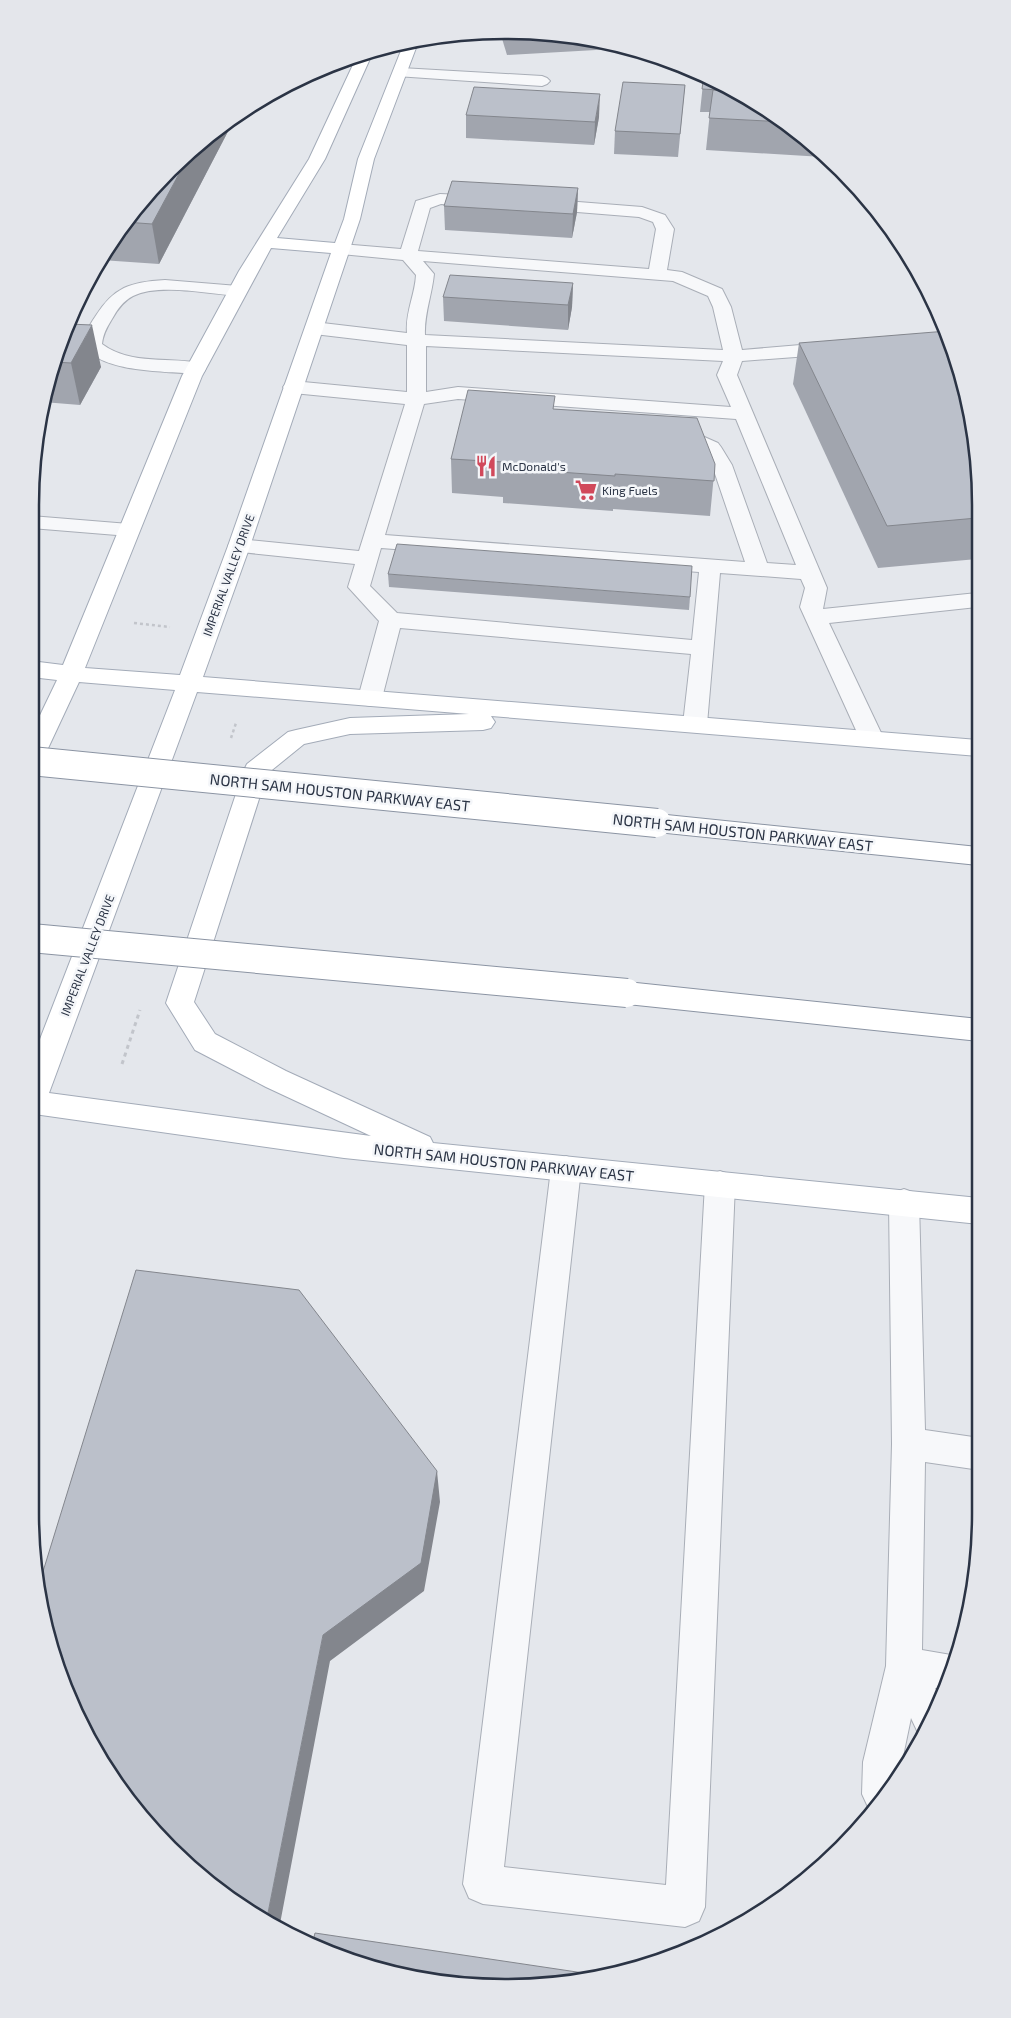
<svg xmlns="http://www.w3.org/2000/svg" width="1011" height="2018" viewBox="0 0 1011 2018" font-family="'Exo 2',sans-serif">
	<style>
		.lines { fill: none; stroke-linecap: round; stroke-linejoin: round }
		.minor-casing { stroke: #a9aeb7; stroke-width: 2 }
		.major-casing { stroke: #a3abb8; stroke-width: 2 }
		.highway-casing { stroke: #8b94a3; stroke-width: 2 }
		.path-far1 { stroke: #c2c5cb; stroke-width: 2.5; stroke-dasharray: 3 3; stroke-linecap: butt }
		.path { stroke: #c2c5cb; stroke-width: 3; stroke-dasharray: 4 4; stroke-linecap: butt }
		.minor { fill: #f7f8fa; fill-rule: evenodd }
		.major { fill: #fff; fill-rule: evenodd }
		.highway { fill: #fff; fill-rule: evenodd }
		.highway-bridge-casing { stroke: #8b94a3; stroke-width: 30; stroke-linecap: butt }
		.highway-bridge { stroke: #fff; stroke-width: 28 }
		.wall { fill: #a1a5ae }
		.shaded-wall { fill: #83868d }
		.building { fill: #bbc0ca; stroke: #83868d }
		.labels { text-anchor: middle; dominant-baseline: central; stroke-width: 5; stroke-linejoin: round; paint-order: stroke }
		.far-poi-label { font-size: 12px; fill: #2b3445; stroke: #f4f6f9; text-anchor: start }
		.far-street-label { font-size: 12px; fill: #2b3445; stroke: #f4f6f9 }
		.street-label { font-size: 15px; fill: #2b3445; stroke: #f4f6f9 }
		.rim { fill: none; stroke: #2b3445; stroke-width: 2.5 }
	</style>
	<rect width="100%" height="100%" fill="#e4e7ec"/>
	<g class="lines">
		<g class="minor-casing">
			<g id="minor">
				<polygon points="401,68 542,76 547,78 550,81 547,84 542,86 396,76 393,73 396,70"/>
				<path d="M 440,194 L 484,196 L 490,197 L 492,201 L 490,205 L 484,206 L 441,204 L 430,208 L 418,251 L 649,269 L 656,229 L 653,222 L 639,217 L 540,209 L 534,208 L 532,204 L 534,200 L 540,199 L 642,207 L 665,215 L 674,229 L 667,270 L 682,272 L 722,289 L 731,307 L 742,350 L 836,342 L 843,344 L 845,348 L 843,352 L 836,354 L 742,361 L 737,375 L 827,588 L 823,609 L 977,593 L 977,607 L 829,623 L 884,739 L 880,745 L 872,747 L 864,745 L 860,739 L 800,607 L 805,588 L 801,579 L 720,573 L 707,724 L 703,730 L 695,732 L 687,730 L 683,724 L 691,654 L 400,628 L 382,698 L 378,704 L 370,706 L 362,704 L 358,698 L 379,621 L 348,587 L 355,564 L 231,551 L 228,546 L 231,541 L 239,539 L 359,551 L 405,404 L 293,393 L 286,391 L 283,387 L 286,383 L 293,381 L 407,392 L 407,345 L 314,334 L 307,332 L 305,328 L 307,324 L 314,322 L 407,333 C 405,313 415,295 416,275 L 403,260 L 341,254 L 335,253 L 332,249 L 335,245 L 341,244 L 401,249 L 416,201 ZM 423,261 L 673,281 L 708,296 L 713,307 L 723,350 L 425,335 C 424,314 432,295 434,274 ZM 426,346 L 723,361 L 717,375 L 731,407 L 458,387 L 426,392 ZM 458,399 L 736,419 L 796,565 L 767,563 L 732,465 L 721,447 L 718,443 L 675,424 L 668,426 L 665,430 L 668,434 L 703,451 L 712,465 L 745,562 L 385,535 L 424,404 ZM 381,548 L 699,572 L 692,640 L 397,613 L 370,586 Z"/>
				<path d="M 165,280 L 238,286 L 244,287 L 247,291 L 244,295 L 238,296 C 210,294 159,283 133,296 C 123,301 117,310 112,319 C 107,327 103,334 102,344 C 131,366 171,356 204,364 L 206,368 L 204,372 L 197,374 C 166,371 102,373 84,346 C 84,334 89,326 95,317 C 114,287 130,282 165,280 Z"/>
				<polygon points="31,516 129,524 136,525 140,530 136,535 129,536 31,528"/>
				<polygon points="566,1156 576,1160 581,1169 504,1867 666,1885 705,1184 709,1175 720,1171 731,1175 735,1184 705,1907 699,1921 685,1927 483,1904 469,1898 463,1884 551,1169 556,1160"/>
				<polygon points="904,1189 915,1193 919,1202 925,1430 980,1438 980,1470 925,1462 922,1650 957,1656 945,1689 935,1688 941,1700 932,1723 922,1736 919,1735 911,1718 901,1766 870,1809 868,1807 862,1794 863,1762 886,1666 892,1444 889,1202 893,1193"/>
			</g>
		</g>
		<g class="major-casing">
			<path id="major" d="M 419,40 L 374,159 L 360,219 L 250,546 L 203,677 L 978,740 L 978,756 L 491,716 L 495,722 L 491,728 L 483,730 L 350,734 L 304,744 L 267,774 L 194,1002 L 215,1034 L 286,1071 L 430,1137 L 433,1143 L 979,1198 L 979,1224 L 344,1158 L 34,1114 L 30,1116 L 30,1065 L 175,690 L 79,682 L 43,759 L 40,765 L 31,767 L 31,734 L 57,680 L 31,677 L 31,661 L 63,665 L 182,376 L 239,271 L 309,159 L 358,54 L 373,52 L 325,159 L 277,238 L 335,243 L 344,219 L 358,159 L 404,43 ZM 271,248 L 331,253 L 228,546 L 180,675 L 85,668 L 202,376 ZM 197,692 L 469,714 L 350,718 L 296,730 L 288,732 L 247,764 L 244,770 L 166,1003 L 195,1050 L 266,1087 L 371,1136 L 49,1093 Z"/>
		</g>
		<g class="highway-casing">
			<g id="highway">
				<polygon points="657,814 978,847 978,865 657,832 648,829 644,823 648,817"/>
				<polygon points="627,982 979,1019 979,1041 627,1004 617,1001 613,993 617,985"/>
			</g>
		</g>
		<g class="path-far1">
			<polyline points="134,623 170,627"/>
			<polyline points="231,738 236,723"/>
		</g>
		<polyline class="path" points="122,1064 140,1010"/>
		<use href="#minor" class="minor"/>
		<use href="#major" class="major"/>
		<use href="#highway" class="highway"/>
		<g class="highway-bridge-casing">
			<g id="highway-bridge">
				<polyline points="31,761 657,823"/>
				<polyline points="31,938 627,993"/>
			</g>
		</g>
		<use href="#highway-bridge" class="highway-bridge"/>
	</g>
	<g class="wall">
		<polygon points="536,31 628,46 631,48 507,55 500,32"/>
		<polygon points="704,74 716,79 795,128 823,157 706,150 710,112 700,112"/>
		<polygon points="685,85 678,157 614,154 615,131"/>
		<polygon points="466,115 599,117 594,145 466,138"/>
		<polygon points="236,116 159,264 101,260 128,216 192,148"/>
		<polygon points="578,188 577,212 572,238 445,230 444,206"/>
		<polygon points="573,283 572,307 568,330 444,321 443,297"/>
		<polygon points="68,324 101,367 80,405 43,402 46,383"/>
		<polygon points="799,343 977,443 977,559 878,568 793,384"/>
		<polygon points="556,409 715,464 710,516 613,509 613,511 503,503 503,497 452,493 451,459"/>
		<polygon points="388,574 690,597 689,610 389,587"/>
	</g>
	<g class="shaded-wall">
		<polygon points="600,94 599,117 594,145 595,122"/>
		<polygon points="236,116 159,264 152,224 194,146"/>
		<polygon points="578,188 577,212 572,238 573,214"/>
		<polygon points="573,283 572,307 568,330 568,305"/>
		<polygon points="92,325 101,367 80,405 71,363"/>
		<polygon points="437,1471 440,1502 424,1591 330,1661 279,1929 266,1923 323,1635"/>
	</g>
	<g class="building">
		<polygon points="704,74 716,79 735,91 702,89"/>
		<polygon points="623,82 685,85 680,134 615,131"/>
		<polygon points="474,87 600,94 595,122 466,115"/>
		<polygon points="713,90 736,92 785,122 709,118"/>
		<polygon points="194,146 152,224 125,222 128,216"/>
		<polygon points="452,181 578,188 573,214 444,206"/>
		<polygon points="450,275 573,283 568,305 443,297"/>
		<polygon points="68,324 92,325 71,363 54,362"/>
		<polygon points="947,331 977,443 977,518 887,526 799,343"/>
		<polygon points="468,390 555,396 553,409 697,418 715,464 714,481 615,474 615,476 503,468 503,462 451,459"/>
		<polygon points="397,544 692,566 690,597 388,574"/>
		<polygon points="136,1270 299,1290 437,1471 421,1563 323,1635 266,1923 192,1870 128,1802 55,1666 41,1578"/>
		<polygon points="315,1933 597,1975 568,1984 412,1979 313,1941"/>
	</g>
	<defs>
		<g id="restaurant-bare" transform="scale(1.725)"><path d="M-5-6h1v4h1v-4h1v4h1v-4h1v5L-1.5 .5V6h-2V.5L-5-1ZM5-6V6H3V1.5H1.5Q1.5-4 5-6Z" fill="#d1495b" stroke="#f4f6f9" stroke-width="2.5" paint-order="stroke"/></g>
		<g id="supermarket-bare" transform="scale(1.725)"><path d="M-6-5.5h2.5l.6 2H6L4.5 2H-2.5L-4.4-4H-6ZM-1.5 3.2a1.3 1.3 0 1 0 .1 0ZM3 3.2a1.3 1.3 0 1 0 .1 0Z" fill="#d1495b" stroke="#f4f6f9" stroke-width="2.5" paint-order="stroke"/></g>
	</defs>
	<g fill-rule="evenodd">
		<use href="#restaurant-bare" x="486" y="466"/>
		<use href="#supermarket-bare" x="586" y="490"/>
	</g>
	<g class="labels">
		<g class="far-poi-label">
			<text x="502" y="466">McDonald's</text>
			<text x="602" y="490">King Fuels</text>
		</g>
		<g class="far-street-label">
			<text transform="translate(228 575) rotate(-70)">IMPERIAL VALLEY DRIVE</text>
			<text transform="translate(87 955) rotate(-69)">IMPERIAL VALLEY DRIVE</text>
		</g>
		<g class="street-label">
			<text transform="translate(340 792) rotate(6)">NORTH SAM HOUSTON PARKWAY EAST</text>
			<text transform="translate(743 832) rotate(6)">NORTH SAM HOUSTON PARKWAY EAST</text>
			<text transform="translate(504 1162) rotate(6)">NORTH SAM HOUSTON PARKWAY EAST</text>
		</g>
	</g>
	<path d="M0 0H1011V2018H0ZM505 39H506A466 466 0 0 1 972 505V1513A466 466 0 0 1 506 1979H505A466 466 0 0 1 39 1513V505A466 466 0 0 1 505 39Z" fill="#e4e6eb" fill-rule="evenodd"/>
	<path class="rim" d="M505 39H506A466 466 0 0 1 972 505V1513A466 466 0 0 1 506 1979H505A466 466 0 0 1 39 1513V505A466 466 0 0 1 505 39Z"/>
</svg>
